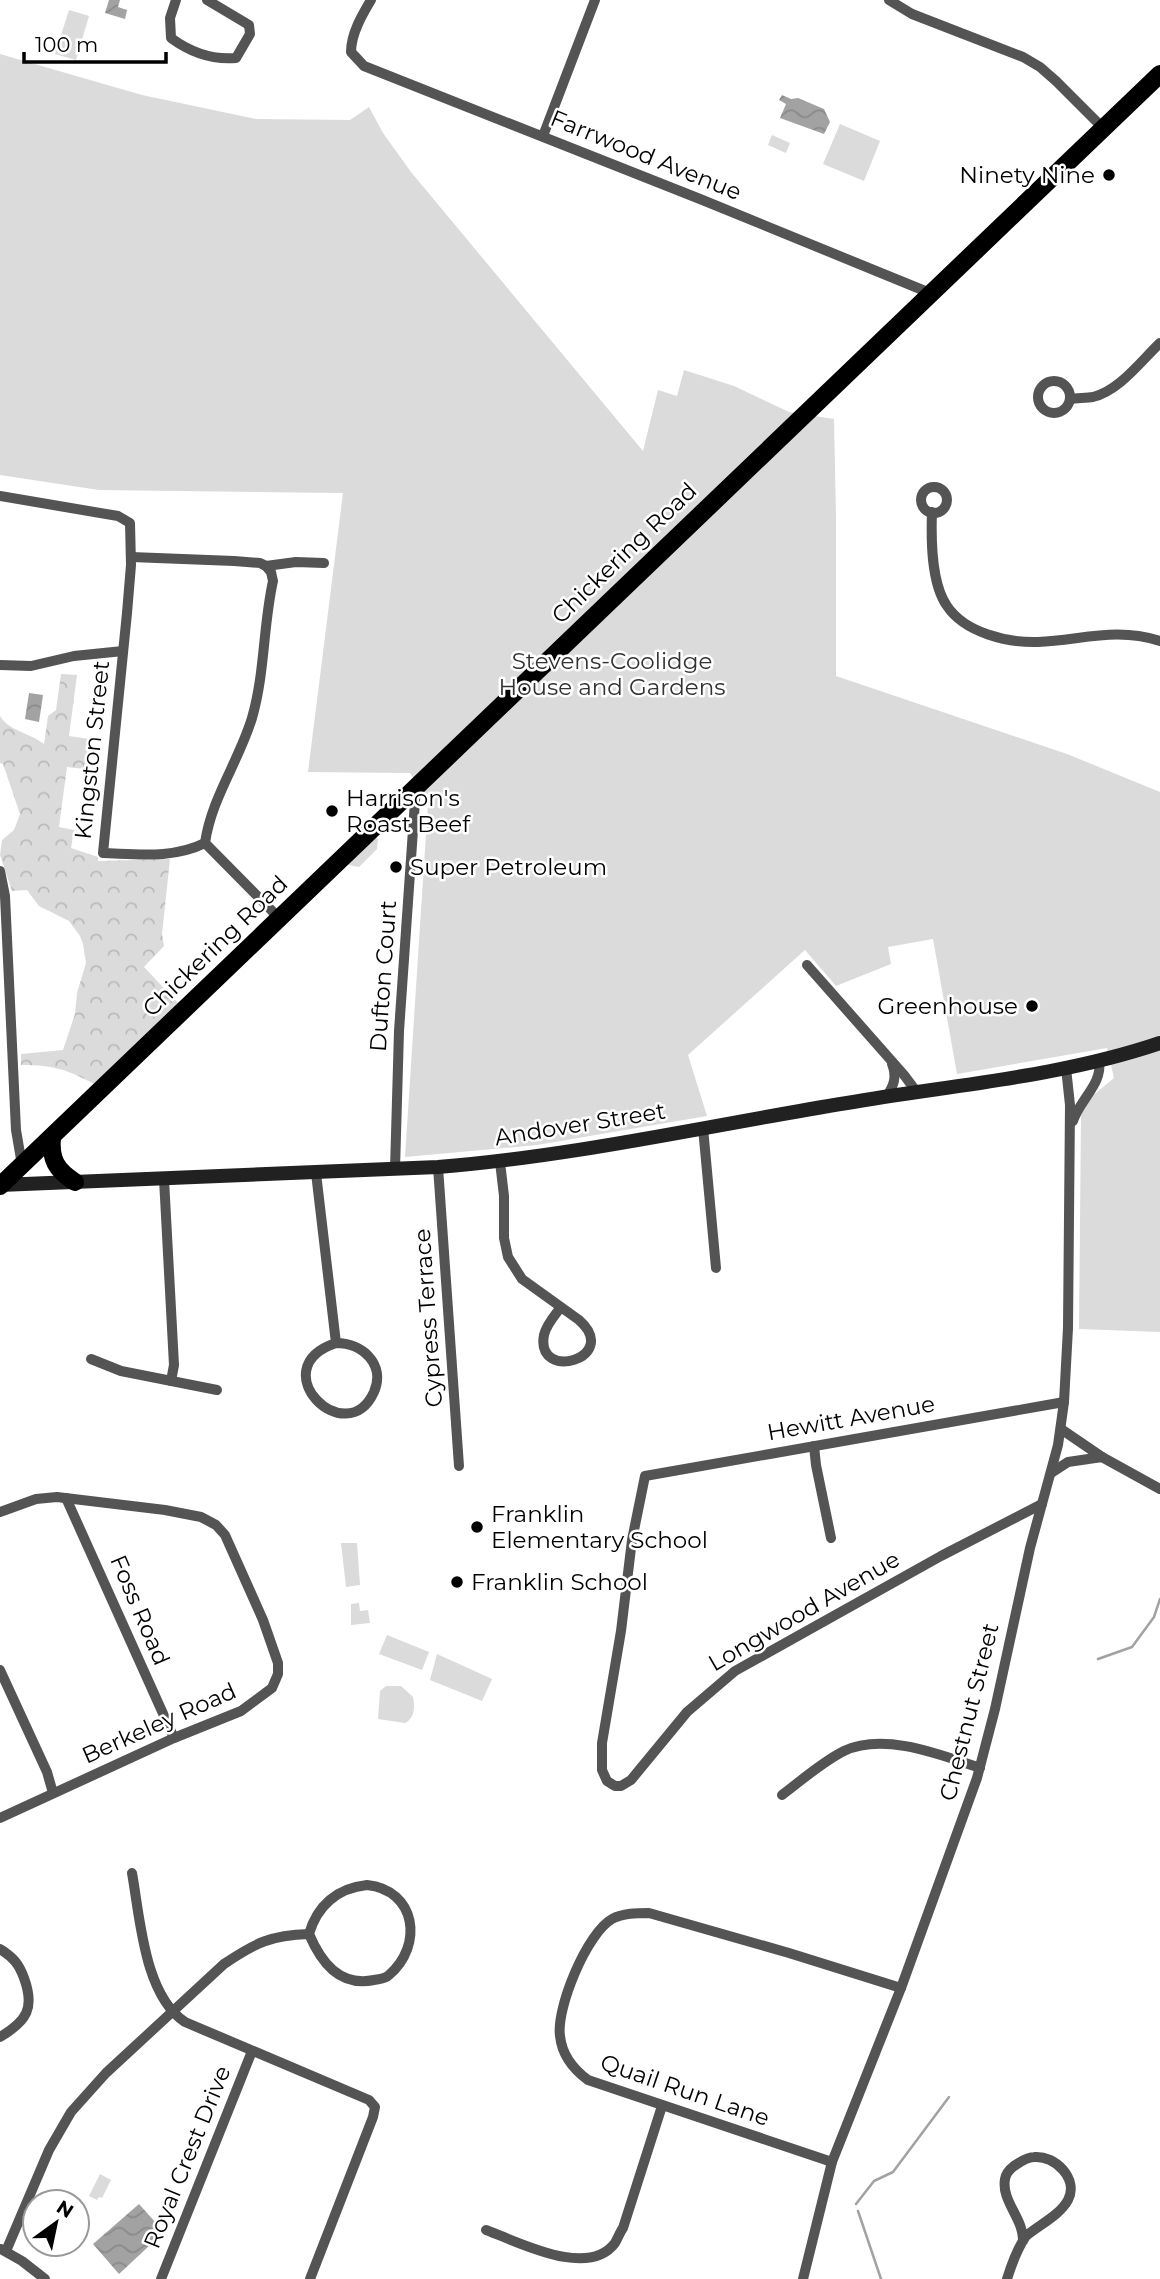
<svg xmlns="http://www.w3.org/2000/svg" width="1160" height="2279" viewBox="0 0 1160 2279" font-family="Montserrat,sans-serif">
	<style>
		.green { fill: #dbdbdb }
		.forest { fill: url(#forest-crowns) }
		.water { fill: url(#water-waves) }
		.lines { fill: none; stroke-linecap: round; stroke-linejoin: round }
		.stream { stroke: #a2a2a2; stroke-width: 2.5 }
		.minor { stroke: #545454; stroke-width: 10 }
		.secondary { stroke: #212121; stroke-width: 14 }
		.primary { stroke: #000; stroke-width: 18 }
		.poi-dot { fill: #000; stroke: #fff; stroke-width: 2.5 }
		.labels { text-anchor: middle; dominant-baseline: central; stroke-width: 5; stroke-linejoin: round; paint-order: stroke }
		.street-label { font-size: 23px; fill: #000; stroke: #fff }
		.poi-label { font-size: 23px; fill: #000; stroke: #fff; text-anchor: start }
		.park-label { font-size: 23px; fill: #323232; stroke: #fff }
	</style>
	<defs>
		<pattern id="forest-crowns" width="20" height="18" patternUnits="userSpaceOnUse" patternTransform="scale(1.75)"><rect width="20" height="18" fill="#dbdbdb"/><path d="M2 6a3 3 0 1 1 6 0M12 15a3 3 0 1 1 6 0" fill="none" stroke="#bababa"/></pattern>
		<pattern id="water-waves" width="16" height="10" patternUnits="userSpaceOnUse" patternTransform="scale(1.75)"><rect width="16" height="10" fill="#a2a2a2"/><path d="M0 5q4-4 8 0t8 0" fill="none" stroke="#8a8a8a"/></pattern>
	</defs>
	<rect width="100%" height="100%" fill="#fff"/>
	<g class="green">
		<polygon points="69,10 89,16 76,60 55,54"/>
		<polygon points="0,54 142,95 256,119 350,120 369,107 383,133 411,172 643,451 658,390 677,396 684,370 734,386 789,412 834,419 836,517 836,676 1067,754 1160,792 1160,1332 1079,1329 1081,1115 1091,1097 1114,1078 1107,1048 957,1074 933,939 888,947 891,964 836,986 805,950 688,1055 707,1116 537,1145 405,1157 428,803 410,773 308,772 343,493 99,490 0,475"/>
		<polygon points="840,124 880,141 864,181 823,164"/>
		<polygon points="772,135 790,143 786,153 768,145"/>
		<polygon points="375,837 378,839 377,849 359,867 349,865 349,863"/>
		<polygon points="341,1543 357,1543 360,1585 346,1587"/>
		<polygon points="359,1603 360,1611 368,1610 370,1623 351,1625 351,1604"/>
		<polygon points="387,1635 429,1652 422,1670 379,1654"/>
		<polygon points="437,1654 492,1679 482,1701 430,1680"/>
		<path d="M 386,1686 L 401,1686 L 413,1697 C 415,1706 415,1718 405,1723 L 378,1719 L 380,1691 Z"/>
		<polygon points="100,2174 111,2180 102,2198 99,2197 97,2200 89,2196"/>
	</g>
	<path class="forest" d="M 61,674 L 77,675 L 69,736 L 89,739 L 85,769 L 67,767 L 59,827 L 74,830 L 71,848 L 98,857 L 98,861 L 170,859 L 162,934 L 164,946 L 144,967 L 178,1003 L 94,1084 C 67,1069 52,1065 21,1065 L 21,1054 L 63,1050 L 75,1014 L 77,993 L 86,963 L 83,944 L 80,936 L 69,921 L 39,906 L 27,890 L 12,891 L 0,855 L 2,840 L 14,830 L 20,814 L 3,764 L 0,763 L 0,716 C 9,731 30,733 44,744 L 48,716 L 56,710 Z"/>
	<g class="water">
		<polygon points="109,0 120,0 118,7 127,10 125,19 105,13"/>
		<polygon points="782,95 791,99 798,98 824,109 830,122 824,134 780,118 786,104 779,100"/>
		<polygon points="29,693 43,695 39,722 25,719"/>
		<polygon points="139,2204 164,2232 119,2274 93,2244"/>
	</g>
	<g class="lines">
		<g class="stream">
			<polyline points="1098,1659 1132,1647 1154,1617 1160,1599"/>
			<polyline points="856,2204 874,2181 893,2172 949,2097"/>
			<polyline points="858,2211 881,2279"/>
		</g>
		<g class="minor">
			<path d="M 176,0 L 170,18 L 171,38 C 190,52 212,60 236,58 L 250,34 L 249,25 L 207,0"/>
			<path d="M 371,0 C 362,15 351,34 351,52 L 364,66 L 700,199 L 930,293"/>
			<polyline points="889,0 912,14 1023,57 1040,67 1056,81 1102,127"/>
			<polyline points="543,136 595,0"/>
			<circle cx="1054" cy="397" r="16"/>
			<path d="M 1070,399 C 1077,398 1086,398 1093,397 C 1119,391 1141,361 1160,343"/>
			<circle cx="934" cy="500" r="13"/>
			<path d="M 0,496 L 118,516 L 130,523 L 131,565 L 127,613 L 103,853 C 137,854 173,859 205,843"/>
			<path d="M 932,512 C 931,540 931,583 947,606 C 965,633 1008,643 1038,642 C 1082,640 1116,627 1160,641"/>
			<polyline points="131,557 234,561 260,563 266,566 296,562 324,563"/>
			<path d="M 266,566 L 271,572 L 273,581 C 263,626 265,673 252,718 C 239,761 211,799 205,843 L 279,918"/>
			<polyline points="0,665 31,666 74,656 123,651"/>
			<polyline points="0,871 5,896 16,1130 22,1165"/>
			<polyline points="807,965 904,1075 916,1091"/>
			<path d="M 887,1096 C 894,1085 897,1077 892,1064"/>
			<path d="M 1073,1121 C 1079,1101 1103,1083 1099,1062"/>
			<polyline points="703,1128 716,1268"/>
			<path d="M 500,1162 L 504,1196 L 504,1238 L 508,1257 L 522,1279 L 579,1320 C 622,1358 535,1383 544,1335 C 546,1325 555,1315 561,1307"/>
			<polyline points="438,1167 459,1466"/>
			<polyline points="395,1169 399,1031 416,787"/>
			<path d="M 316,1173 L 336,1343 C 261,1368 346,1453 374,1392 C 386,1364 362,1343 336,1343"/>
			<polyline points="164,1179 174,1365 171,1381"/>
			<polyline points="91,1359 121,1371 217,1390"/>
			<polyline points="1061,1429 1102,1457"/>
			<polyline points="814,1446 816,1465 831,1538"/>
			<polyline points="1051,1473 1068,1462 1102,1457 1160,1489"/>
			<polyline points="66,1498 174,1738"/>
			<polyline points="1042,1504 941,1556 735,1671 687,1712 631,1780 621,1786 615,1786 607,1781 602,1770 602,1743 621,1631 632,1540 645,1476 1064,1402"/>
			<polyline points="0,1512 36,1499 57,1497 165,1510 201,1517 216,1525 225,1535 263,1620 278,1663 278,1674 272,1688 241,1711 174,1738 0,1818"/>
			<polyline points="0,1670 47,1772 53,1793"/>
			<path d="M 782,1795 C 802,1780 822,1762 844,1751 C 884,1732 941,1755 980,1768"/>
			<path d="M 132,1873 C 140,1917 144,1995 185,2022 L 369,2100 L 375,2107 L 373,2117 L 310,2279"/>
			<path d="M 367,1885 C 416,1890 424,1945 389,1975 C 385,1979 380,1979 374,1980 C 339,1987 321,1962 309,1934 C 317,1906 337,1888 367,1885 Z"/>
			<path d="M 0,1949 C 13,1957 19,1964 24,1978 C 35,2008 27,2021 0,2037"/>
			<path d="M 832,2162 L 588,2080 C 573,2069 562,2055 560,2036 C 556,2008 587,1933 612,1919 C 623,1913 637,1913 649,1913 L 789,1953 L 901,1988"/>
			<path d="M 486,2230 C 519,2242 588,2279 615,2243 C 618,2238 620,2232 623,2228 L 662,2106"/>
			<polyline points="1,2249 22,2261 45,2279"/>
			<path d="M 6,2251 L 49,2150 L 71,2112 L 106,2073 L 224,1964 C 255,1943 271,1935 309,1934"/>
			<polyline points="161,2279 252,2051"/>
			<polyline points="803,2279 832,2162 901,1988 977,1778 995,1709 1030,1548 1058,1445 1064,1402 1068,1328 1070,1105 1066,1068"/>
			<path d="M 1007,2279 C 1012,2263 1017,2249 1026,2236 C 1039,2225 1060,2215 1068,2200 C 1079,2179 1055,2155 1034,2157 C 1027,2157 1020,2162 1014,2166 C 1010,2169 1006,2173 1005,2179 C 1001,2201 1024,2219 1023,2241"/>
		</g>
		<path class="secondary" d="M 0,1185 L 438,1167 C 576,1156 711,1125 847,1103 C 952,1085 1060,1077 1160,1043"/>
		<g class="primary">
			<path d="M 52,1137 C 50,1159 56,1170 75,1182"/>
			<polyline points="0,1186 1160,74"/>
		</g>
	</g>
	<g class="poi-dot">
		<circle cx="1109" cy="175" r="7"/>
		<circle cx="332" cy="811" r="7"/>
		<circle cx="396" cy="867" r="7"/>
		<circle cx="1032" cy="1006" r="7"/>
		<circle cx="477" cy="1527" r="7"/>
		<circle cx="457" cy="1582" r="7"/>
	</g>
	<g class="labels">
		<g class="street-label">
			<text transform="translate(646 155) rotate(22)">Farrwood Avenue</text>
			<text transform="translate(624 553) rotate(-44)">Chickering Road</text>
			<text transform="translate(92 750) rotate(-84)">Kingston Street</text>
			<text transform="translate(215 946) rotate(-44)">Chickering Road</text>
			<text transform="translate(383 976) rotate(-86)">Dufton Court</text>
			<text transform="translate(580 1124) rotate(-9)">Andover Street</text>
			<text transform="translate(428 1318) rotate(-94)">Cypress Terrace</text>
			<text transform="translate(851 1418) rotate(-10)">Hewitt Avenue</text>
			<text transform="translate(140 1610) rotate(67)">Foss Road</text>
			<text transform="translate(804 1611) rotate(-30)">Longwood Avenue</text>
			<text transform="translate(969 1712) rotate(-76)">Chestnut Street</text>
			<text transform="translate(159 1723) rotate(-24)">Berkeley Road</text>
			<text transform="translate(685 2090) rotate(19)">Quail Run Lane</text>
			<text transform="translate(187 2157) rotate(-68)">Royal Crest Drive</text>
		</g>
		<g class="poi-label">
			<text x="1095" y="175" text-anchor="end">Ninety Nine</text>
			<text x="346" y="798">Harrison's<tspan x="346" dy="26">Roast Beef</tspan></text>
			<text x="410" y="867">Super Petroleum</text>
			<text x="1018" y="1006" text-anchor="end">Greenhouse</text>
			<text x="491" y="1514">Franklin<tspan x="491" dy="26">Elementary School</tspan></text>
			<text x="471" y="1582">Franklin School</text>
		</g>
		<g class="park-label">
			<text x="612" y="661">Stevens-Coolidge<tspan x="612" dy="26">House and Gardens</tspan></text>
		</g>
	</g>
	<g transform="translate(56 2223) rotate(33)"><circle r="33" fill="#ffffff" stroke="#999999" stroke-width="2"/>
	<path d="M0-5L12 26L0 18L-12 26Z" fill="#000000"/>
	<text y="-10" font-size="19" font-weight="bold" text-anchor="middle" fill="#000000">N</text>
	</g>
	<path d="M24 52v10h142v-10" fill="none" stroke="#000000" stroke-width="3.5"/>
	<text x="35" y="52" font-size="21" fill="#000000" stroke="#ffffff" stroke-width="5" paint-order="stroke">100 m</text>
</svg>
